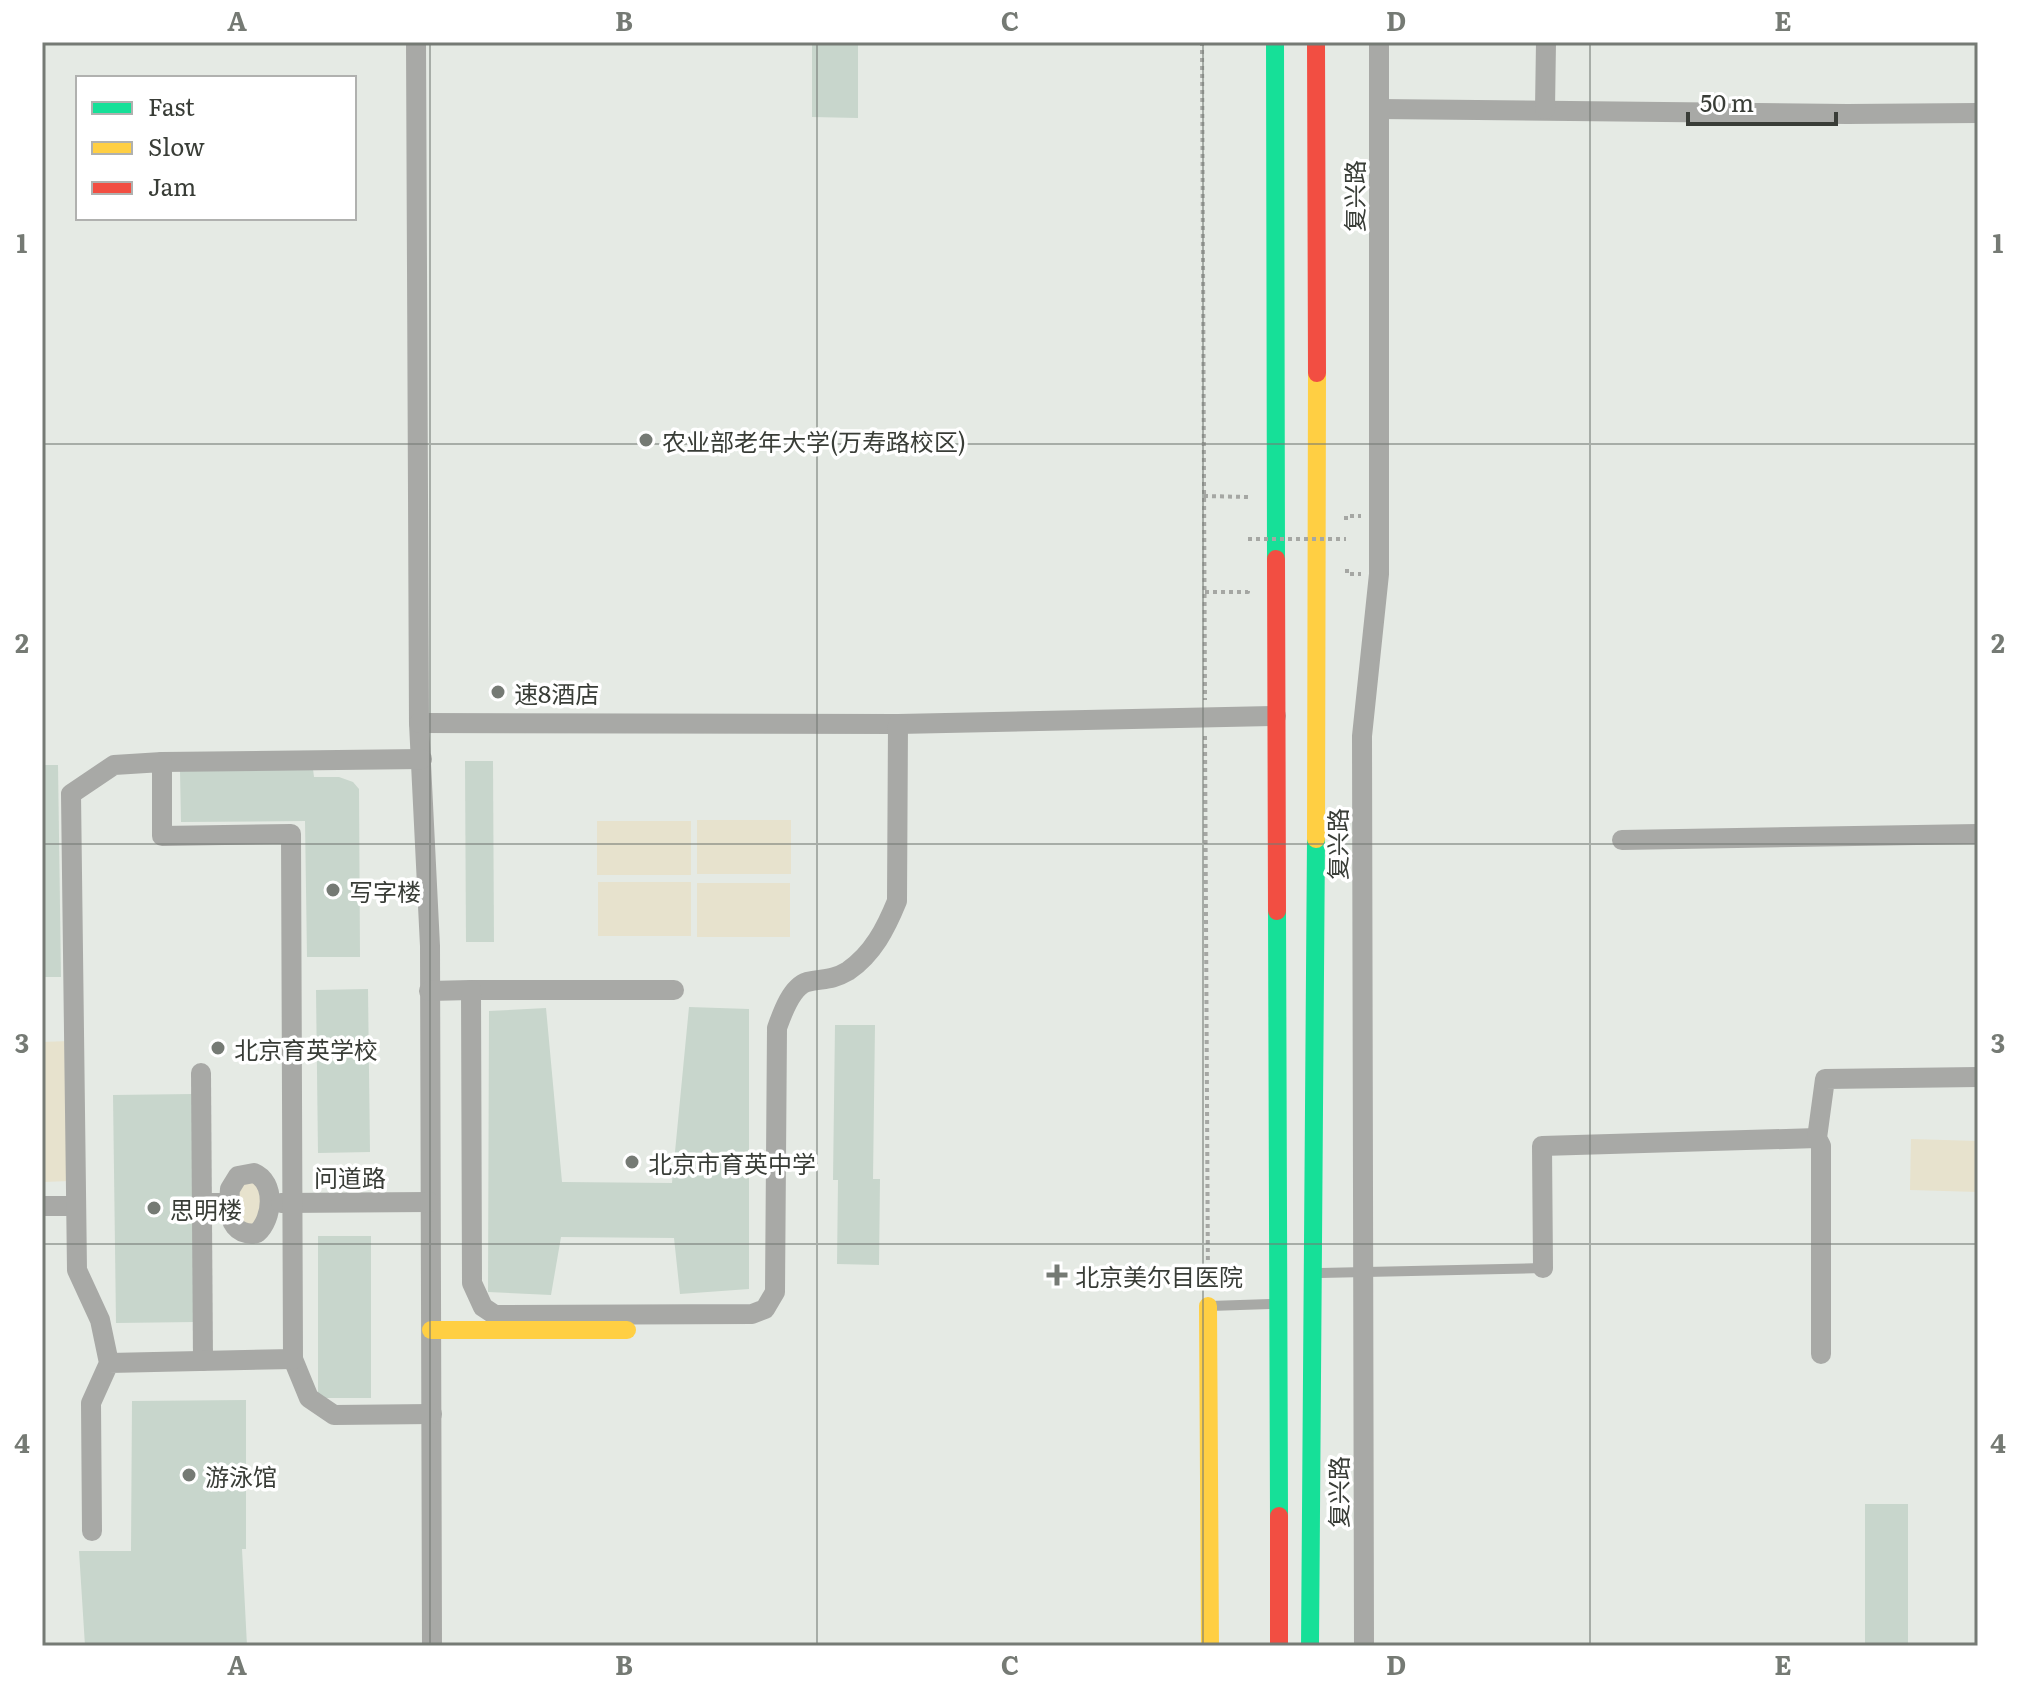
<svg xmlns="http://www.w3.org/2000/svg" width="2020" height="1688" viewBox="0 0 2020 1688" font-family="Literata,'Noto Sans SC',serif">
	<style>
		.green { fill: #e7e2cd }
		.building { fill: #c8d6cc }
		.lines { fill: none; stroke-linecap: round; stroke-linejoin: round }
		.path { stroke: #a5a7a3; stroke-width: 4; stroke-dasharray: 4 4; stroke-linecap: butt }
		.lane { stroke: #a8a9a6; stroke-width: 10 }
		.street { stroke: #a8a9a6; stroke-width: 20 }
		.fast { stroke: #16e098; stroke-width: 18 }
		.slow { stroke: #ffcf43; stroke-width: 18 }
		.jam { stroke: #f24e42; stroke-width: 18 }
		.path-bridge { stroke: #a5a7a3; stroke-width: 4; stroke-dasharray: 4 4; stroke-linecap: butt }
		.grid { fill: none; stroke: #757a74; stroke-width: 2; stroke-opacity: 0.55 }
		.poi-dot { fill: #757a74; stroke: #fff; stroke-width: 3 }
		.labels { text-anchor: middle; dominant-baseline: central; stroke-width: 7; stroke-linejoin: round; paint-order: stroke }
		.street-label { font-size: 24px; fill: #393d37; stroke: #fff }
		.poi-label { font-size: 24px; fill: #393d37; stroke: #fff; text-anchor: start }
		.neatline { fill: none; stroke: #757a74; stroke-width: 3 }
		.grid-label { font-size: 26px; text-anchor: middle; font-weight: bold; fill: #757a74 }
	</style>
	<rect width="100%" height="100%" fill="#e5eae4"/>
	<g class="green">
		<rect x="697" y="820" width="94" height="54"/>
		<rect x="597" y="821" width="94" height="54"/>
		<rect x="598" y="882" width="93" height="54"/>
		<rect x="697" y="883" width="93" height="54"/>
		<polygon points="69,1041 71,1181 42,1182 42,1042"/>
		<polygon points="1911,1139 1978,1141 1978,1192 1910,1190"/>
		<polygon points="241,1176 261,1177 262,1226 236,1223"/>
	</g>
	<g class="building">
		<polygon points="812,42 858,42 858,118 812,117"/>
		<polygon points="465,761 493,761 494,942 466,942"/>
		<polygon points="42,765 58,765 61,977 42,977"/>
		<polygon points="313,769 314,777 339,777 353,782 359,789 360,957 307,957 305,821 181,822 180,771"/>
		<polygon points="368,989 370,1152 318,1153 316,990"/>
		<polygon points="689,1007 749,1009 749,1289 680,1294 674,1238 561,1237 551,1295 488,1292 489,1011 546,1008 562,1182 672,1183"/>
		<polygon points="835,1025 875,1025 873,1179 880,1179 879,1265 837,1264 838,1180 833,1180"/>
		<polygon points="193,1094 195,1322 116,1323 113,1095"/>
		<rect x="318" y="1236" width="53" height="162"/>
		<polygon points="246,1400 246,1549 242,1549 247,1646 85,1646 79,1551 131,1551 132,1401"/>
		<rect x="1865" y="1504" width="43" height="142"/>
	</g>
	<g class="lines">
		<g class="path">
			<polyline points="1202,42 1205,700"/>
			<polyline points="1204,496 1248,497 1248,500"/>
			<polyline points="1346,520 1346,516 1361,516"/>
			<polyline points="1347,569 1347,574 1361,574"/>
			<polyline points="1205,592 1248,592 1248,589"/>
			<polyline points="1205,736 1208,1284"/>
		</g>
		<g class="lane">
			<polyline points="1320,1273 1543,1268"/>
			<polyline points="1210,1306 1270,1304"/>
		</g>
		<g class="street">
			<polyline points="416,42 419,723 430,946 432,1646"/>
			<polyline points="1379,109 1847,114 1978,113"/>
			<polyline points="1545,109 1546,42"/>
			<polyline points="419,723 898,724 1276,716"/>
			<polyline points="162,762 422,759"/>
			<polyline points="1622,840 1978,834"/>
			<polyline points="471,990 674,990"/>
			<path d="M 429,991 L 471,990 L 472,1283 L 483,1307 L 495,1315 L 752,1314 L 765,1309 L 775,1292 L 777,1028 C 782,1014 791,987 807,982 C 823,978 831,981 848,971 C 873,954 886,928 897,901 L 898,724"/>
			<polyline points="201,1073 203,1361"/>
			<path d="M 202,1203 L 229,1203 C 229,1222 236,1236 257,1233 C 273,1219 276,1182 254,1173 L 238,1176 L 230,1189 L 229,1203"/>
			<polyline points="281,1203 430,1202"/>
			<polyline points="42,1206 76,1206"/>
			<polyline points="1543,1268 1542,1146 1817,1138"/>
			<polyline points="1821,1354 1821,1146 1817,1138 1825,1079 1978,1077"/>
			<polyline points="293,1359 309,1398 334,1415 432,1414"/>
			<polyline points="92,1531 91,1403 109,1363 100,1320 77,1270 71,794 114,765 162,762 162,836 291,834 293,1359 109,1363"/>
			<polyline points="1364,1646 1362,736 1379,574 1379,42"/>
		</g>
		<g class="fast">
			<polyline points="1275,42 1276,559"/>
			<polyline points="1277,911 1279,1516"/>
			<polyline points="1310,1646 1316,839"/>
		</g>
		<g class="slow">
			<polyline points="1316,839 1317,373"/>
			<polyline points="1208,1306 1210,1646"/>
			<polyline points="431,1330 627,1330"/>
		</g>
		<g class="jam">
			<polyline points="1316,42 1317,373"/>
			<polyline points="1276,559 1277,911"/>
			<polyline points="1279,1516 1279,1646"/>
		</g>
		<polyline class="path-bridge" points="1248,539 1346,539"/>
	</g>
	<path class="grid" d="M 430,42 L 430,1646M 817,42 L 817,1646M 1203,42 L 1203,1646M 1590,42 L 1590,1646M 42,444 L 1978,444M 42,844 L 1978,844M 42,1244 L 1978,1244"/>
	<g class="poi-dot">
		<circle cx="646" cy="440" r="8"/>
		<circle cx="498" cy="692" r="8"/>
		<circle cx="333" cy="890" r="8"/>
		<circle cx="218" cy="1048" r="8"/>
		<circle cx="632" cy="1162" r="8"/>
		<circle cx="154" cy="1208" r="8"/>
		<path d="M1053 1263h8v8h8v8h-8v8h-8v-8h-8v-8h8z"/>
		<circle cx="189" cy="1475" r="8"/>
	</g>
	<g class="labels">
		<g class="street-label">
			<text transform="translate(1353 196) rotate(-90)">复兴路</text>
			<text transform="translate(1336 844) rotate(-90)">复兴路</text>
			<text x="350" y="1176">问道路</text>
			<text transform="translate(1337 1492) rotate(-90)">复兴路</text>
		</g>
		<g class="poi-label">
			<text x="662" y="440">农业部老年大学(万寿路校区)</text>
			<text x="514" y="692">速8酒店</text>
			<text x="349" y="890">写字楼</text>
			<text x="234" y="1048">北京育英学校</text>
			<text x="648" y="1162">北京市育英中学</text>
			<text x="170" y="1208">思明楼</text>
			<text x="1075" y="1275">北京美尔目医院</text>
			<text x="205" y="1475">游泳馆</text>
		</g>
	</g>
	<rect width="2020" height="1688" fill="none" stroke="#ffffff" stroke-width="88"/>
	<rect x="76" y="76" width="280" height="144" fill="#ffffff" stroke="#b0b1af" stroke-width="2"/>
	<rect x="92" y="102" width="40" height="12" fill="#16e098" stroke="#b0b1af" stroke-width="2"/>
	<text x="148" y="116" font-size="24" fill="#393d37">Fast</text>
	<rect x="92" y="142" width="40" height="12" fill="#ffcf43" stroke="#b0b1af" stroke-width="2"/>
	<text x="148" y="156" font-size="24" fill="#393d37">Slow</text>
	<rect x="92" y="182" width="40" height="12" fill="#f24e42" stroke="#b0b1af" stroke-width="2"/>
	<text x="148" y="196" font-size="24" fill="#393d37">Jam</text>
	<path d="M1688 112v12h148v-12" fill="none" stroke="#393d37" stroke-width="4"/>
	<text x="1700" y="112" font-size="24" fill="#393d37" stroke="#ffffff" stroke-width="6" paint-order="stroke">50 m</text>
	<rect x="44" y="44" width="1932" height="1600" class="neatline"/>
	<g class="grid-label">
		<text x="237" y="31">A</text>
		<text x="624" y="31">B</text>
		<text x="1010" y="31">C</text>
		<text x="1396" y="31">D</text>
		<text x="1783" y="31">E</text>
		<text x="22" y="253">1</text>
		<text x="1998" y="253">1</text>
		<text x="22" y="653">2</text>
		<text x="1998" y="653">2</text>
		<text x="22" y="1053">3</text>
		<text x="1998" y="1053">3</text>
		<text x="22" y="1453">4</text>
		<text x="1998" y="1453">4</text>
		<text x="237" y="1675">A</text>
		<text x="624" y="1675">B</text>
		<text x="1010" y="1675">C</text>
		<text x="1396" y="1675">D</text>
		<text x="1783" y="1675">E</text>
	</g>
</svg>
